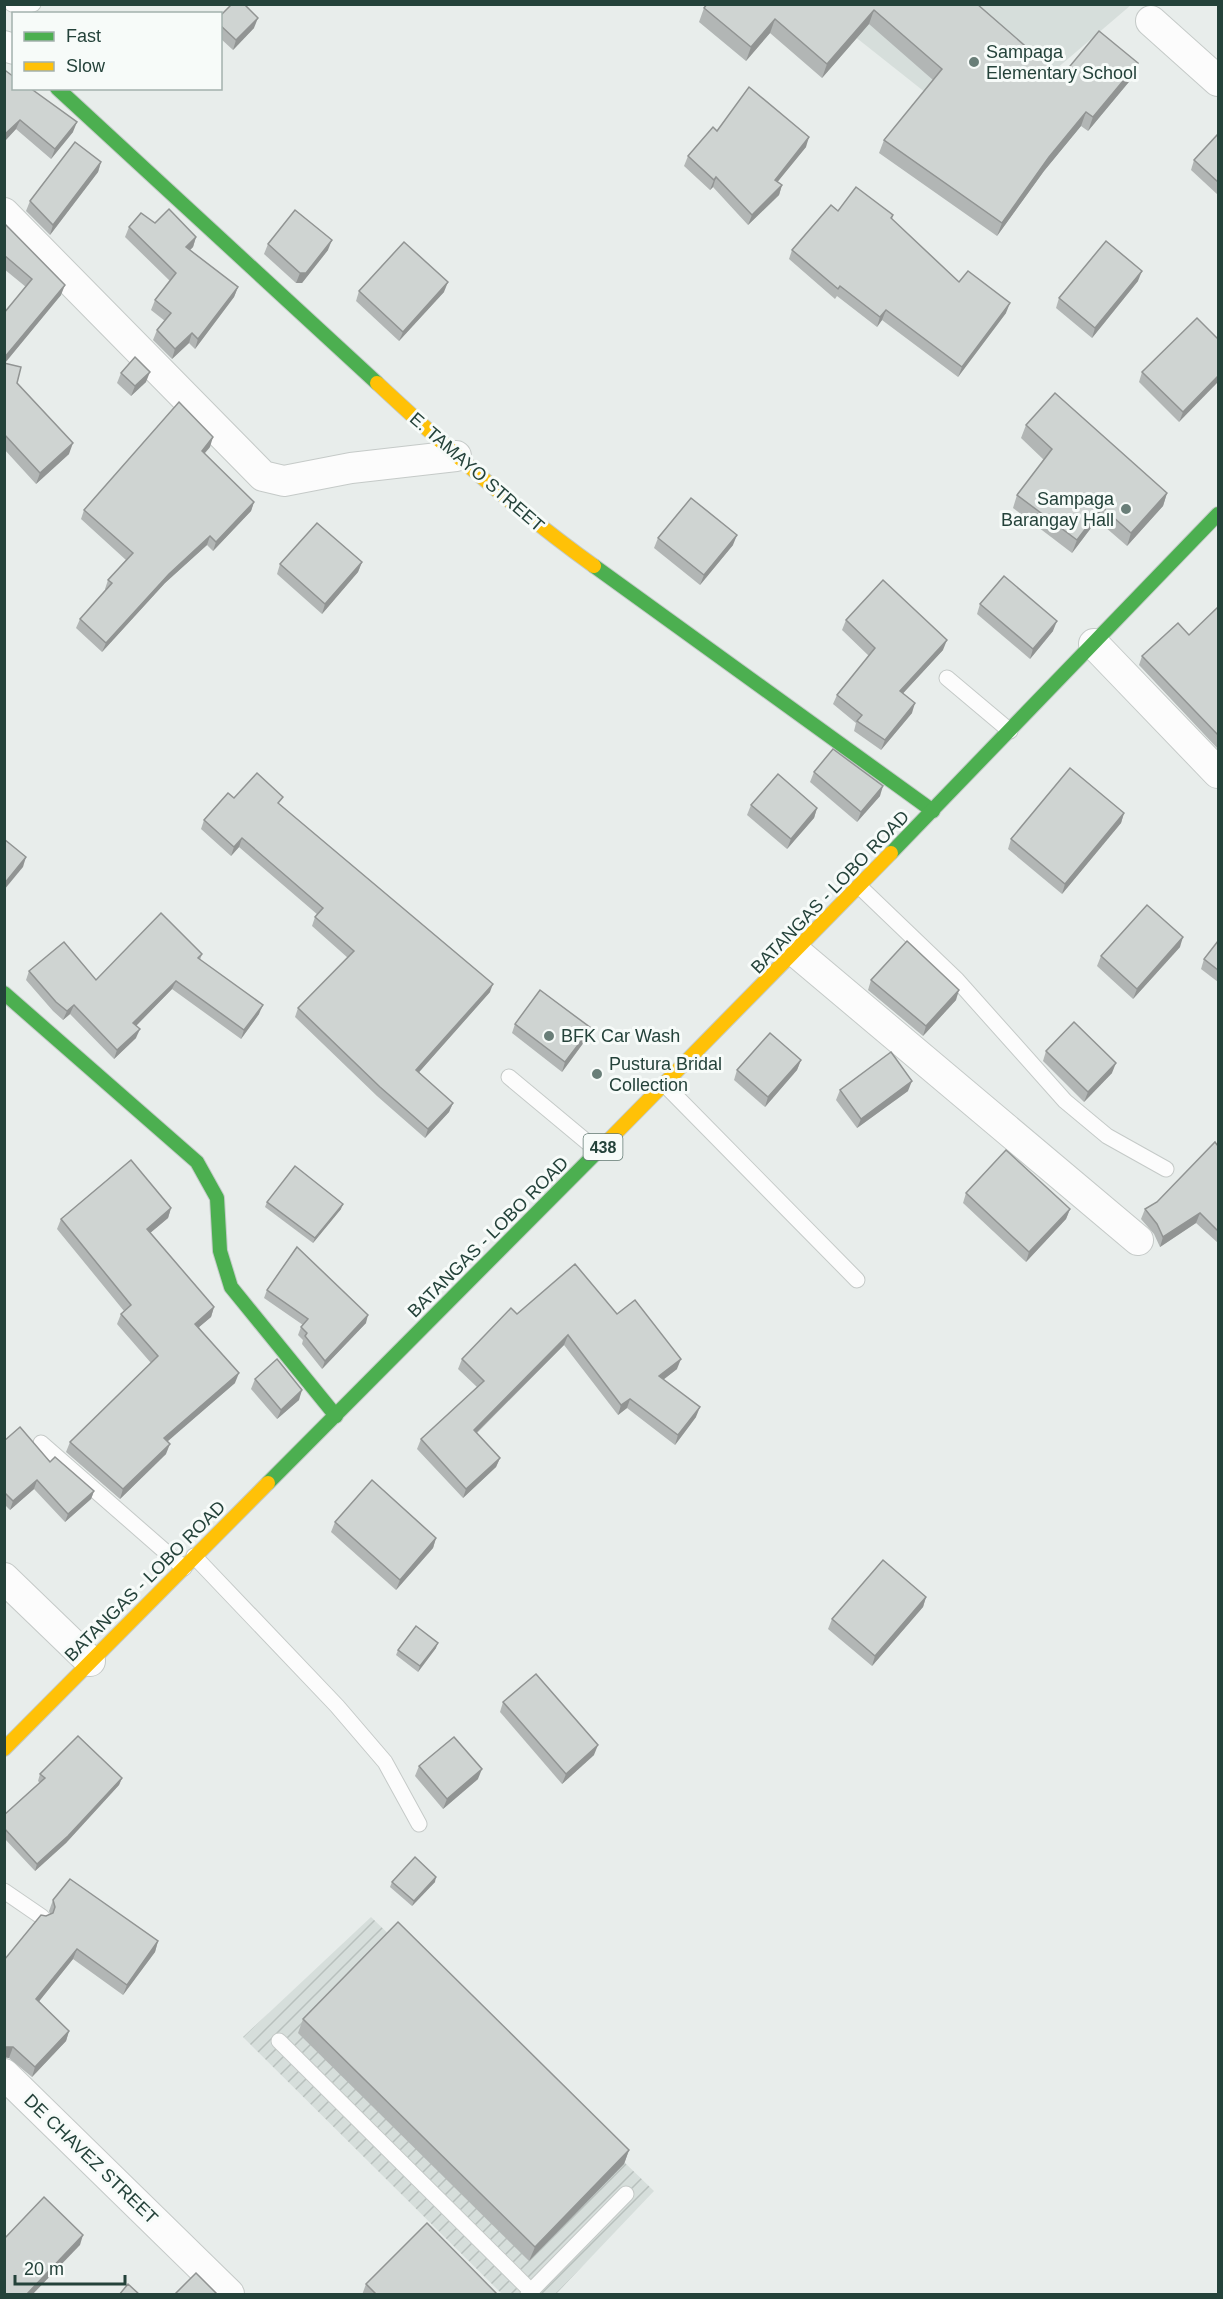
<svg xmlns="http://www.w3.org/2000/svg" width="1223" height="2299" viewBox="0 0 1223 2299" font-family="Helvetica,sans-serif">
	<style>
		.built { fill: #d6dedb }
		.industrial { fill: url(#industrial-furrows) }
		.lines { fill: none; stroke-linecap: round; stroke-linejoin: round }
		.lane-casing { stroke: #c5cac8; stroke-width: 17 }
		.street-casing { stroke: #c5cac8; stroke-width: 32 }
		.fast-casing { stroke: #c3cbc8; stroke-width: 16 }
		.slow-casing { stroke: #c3cbc8; stroke-width: 16 }
		.lane { stroke: #fcfcfc; stroke-width: 15 }
		.street { stroke: #fcfcfc; stroke-width: 30 }
		.fast { stroke: #4caf50; stroke-width: 14 }
		.slow { stroke: #ffc107; stroke-width: 14 }
		.wall { fill: #b2b6b5 }
		.shaded-wall { fill: #919493 }
		.building { fill: #cfd4d2; stroke: #919493; stroke-width: 1.5 }
		.poi-dot { fill: #697e78; stroke: #f7fbf9; stroke-width: 2 }
		.labels { text-anchor: middle; dominant-baseline: central; stroke-width: 6; stroke-linejoin: round; paint-order: stroke }
		.shield { fill: #f7fbf9; stroke: #637a73; stroke-width: 1.5 }
		.shield-label { font-size: 16px; font-weight: bold; fill: #24423a }
		.poi-label { font-size: 18px; fill: #24423a; stroke: #f7fbf9; text-anchor: start }
		.street-label { font-size: 18px; fill: #24423a; stroke: #f7fbf9 }
	</style>
	<defs>
		<pattern id="industrial-furrows" width="10" height="10" patternUnits="userSpaceOnUse" patternTransform="scale(1.5)"><rect width="10" height="10" fill="#d6dedb"/><path d="M-1 1l2-2M0 10L10 0M9 11l2-2" fill="none" stroke="#b8c0bd"/></pattern>
	</defs>
	<rect width="100%" height="100%" fill="#e8edeb"/>
	<polygon class="built" points="815,5 1131,5 979,135"/>
	<polygon class="industrial" points="371,1917 654,2191 556,2294 502,2294 243,2037"/>
	<g class="lines">
		<g class="lane-casing">
			<g id="lane">
				<polyline points="12,4 21,7 33,4"/>
				<polyline points="947,678 1010,731"/>
				<polyline points="860,887 957,980 1065,1101 1107,1136 1166,1169"/>
				<polyline points="509,1077 599,1152"/>
				<polyline points="665,1085 857,1280"/>
				<polyline points="41,1443 184,1568"/>
				<polyline points="194,1556 337,1706 385,1762 419,1824"/>
				<polyline points="4,1891 42,1917"/>
				<polyline points="279,2041 530,2290"/>
				<polyline points="528,2294 626,2194"/>
			</g>
		</g>
		<g class="street-casing">
			<g id="street">
				<polyline points="1151,21 1218,81"/>
				<polyline points="4,46 14,49"/>
				<polyline points="4,213 263,476 284,481 351,468 456,456"/>
				<polyline points="1094,644 1218,773"/>
				<polyline points="796,952 1138,1240"/>
				<polyline points="4,1578 90,1661"/>
				<polyline points="4,2074 229,2294"/>
			</g>
		</g>
		<g class="fast-casing">
			<g id="fast">
				<polyline points="57,88 377,383"/>
				<polyline points="594,566 933,811"/>
				<polyline points="891,853 1218,514"/>
				<polyline points="4,993 197,1162 217,1198 220,1251 231,1287 336,1416"/>
				<polyline points="268,1483 606,1143"/>
			</g>
		</g>
		<g class="slow-casing">
			<g id="slow">
				<path d="M 377,383 C 447,448 517,511 594,566"/>
				<polyline points="606,1143 891,853"/>
				<polyline points="4,1749 268,1483"/>
			</g>
		</g>
		<use href="#lane" class="lane"/>
		<use href="#street" class="street"/>
		<use href="#fast" class="fast"/>
		<use href="#slow" class="slow"/>
	</g>
	<g class="wall">
		<polygon points="977,4 1061,77 1138,63 1133,77 1088,131 1081,126 1044,171 997,236 879,153 884,140 933,80 869,24 822,78 770,33 746,61 699,22 704,8"/>
		<polygon points="220,16 254,28 233,50 220,38"/>
		<polygon points="4,73 73,132 51,159 16,129 4,142"/>
		<polygon points="717,131 806,147 777,182 782,185 779,195 748,225 713,187 710,190 684,166 688,156"/>
		<polygon points="1218,134 1218,195 1191,170 1194,160"/>
		<polygon points="101,162 98,172 50,235 26,211 30,201"/>
		<polygon points="838,211 893,215 892,219 959,282 1006,313 958,377 882,320 877,327 837,296 835,299 789,259 792,250"/>
		<polygon points="4,223 61,295 5,363 17,383 69,454 36,484 4,449 4,313 26,287 4,269"/>
		<polygon points="129,227 196,237 193,247 190,250 238,287 234,297 195,349 189,343 172,359 153,340 157,330 165,321 151,310 155,300 170,281 125,237"/>
		<polygon points="268,244 328,250 302,283 296,283 264,254"/>
		<polygon points="1138,281 1092,338 1056,308 1059,298"/>
		<polygon points="359,291 444,292 399,341 356,301"/>
		<polygon points="1218,339 1179,422 1139,382 1142,372"/>
		<polygon points="121,373 146,382 131,396 117,383"/>
		<polygon points="1026,425 1167,493 1163,506 1127,546 1097,520 1072,553 1013,508 1017,495 1044,460 1021,438"/>
		<polygon points="210,447 204,454 254,502 251,511 213,551 207,545 165,583 102,652 76,628 80,619 106,590 105,589 108,580 126,560 81,519 84,510"/>
		<polygon points="658,538 733,545 700,585 654,548"/>
		<polygon points="362,562 358,572 322,614 277,574 280,564"/>
		<polygon points="980,604 1053,631 1030,659 977,614"/>
		<polygon points="1218,607 1218,749 1139,665 1142,656 1189,635"/>
		<polygon points="846,620 943,650 903,693 912,713 881,750 854,731 856,723 833,704 837,695 869,656 842,630"/>
		<polygon points="814,772 880,796 857,822 810,782"/>
		<polygon points="280,805 490,992 419,1072 453,1103 449,1112 425,1138 377,1096 295,1017 298,1008 348,958 312,926 315,917 318,915 239,847 231,856 201,829 204,820"/>
		<polygon points="751,805 817,808 814,818 787,849 747,815"/>
		<polygon points="1124,813 1121,823 1062,894 1008,849 1011,839"/>
		<polygon points="1218,941 1218,982 1201,969 1204,959"/>
		<polygon points="1180,947 1133,999 1097,966 1101,956"/>
		<polygon points="202,954 200,960 259,1014 241,1039 172,989 136,1026 136,1038 114,1059 70,1014 63,1020 53,1011 26,980 29,971 96,980"/>
		<polygon points="871,980 956,1000 923,1036 868,990"/>
		<polygon points="515,1024 591,1028 587,1038 562,1072 512,1033"/>
		<polygon points="1046,1051 1112,1073 1084,1102 1043,1061"/>
		<polygon points="801,1060 797,1070 765,1107 734,1080 737,1070"/>
		<polygon points="840,1090 908,1091 857,1128 836,1100"/>
		<polygon points="1218,1146 1218,1243 1196,1223 1160,1247 1154,1234 1141,1219 1145,1209 1157,1202"/>
		<polygon points="966,1193 1070,1209 1066,1219 1026,1262 963,1203"/>
		<polygon points="267,1202 341,1209 313,1243 265,1207"/>
		<polygon points="171,1208 168,1218 150,1233 214,1307 211,1317 199,1327 235,1383 167,1441 166,1454 120,1499 66,1452 70,1442 151,1363 117,1324 121,1314 124,1311 57,1229 61,1219"/>
		<polygon points="267,1290 366,1323 322,1369 302,1344 303,1340 298,1335 301,1327 303,1325 264,1298"/>
		<polygon points="517,1314 617,1314 677,1369 663,1380 696,1417 675,1445 627,1408 618,1415 564,1345 477,1433 500,1458 496,1467 463,1498 417,1449 421,1439 477,1387 458,1369 462,1359"/>
		<polygon points="255,1379 299,1400 277,1419 251,1389"/>
		<polygon points="4,1441 50,1462 94,1491 91,1499 65,1522 34,1489 10,1510 4,1504"/>
		<polygon points="335,1522 436,1538 433,1548 396,1590 331,1532"/>
		<polygon points="926,1597 923,1607 872,1666 828,1629 832,1619"/>
		<polygon points="436,1648 418,1672 396,1655 398,1650"/>
		<polygon points="503,1702 594,1755 562,1784 500,1712"/>
		<polygon points="419,1766 478,1779 443,1809 415,1776"/>
		<polygon points="40,1774 122,1778 119,1785 66,1843 35,1871 4,1838 4,1815 40,1783 38,1781"/>
		<polygon points="392,1882 435,1882 412,1906 390,1887"/>
		<polygon points="53,1900 158,1941 155,1952 123,1995 73,1959 39,2001 69,2031 66,2041 32,2077 9,2058 4,2057 4,1958 5,1959 46,1916 50,1914 49,1911"/>
		<polygon points="303,2019 629,2150 624,2164 529,2261 298,2033"/>
		<polygon points="366,2284 498,2295 362,2295"/>
	</g>
	<g class="shaded-wall">
		<polygon points="874,10 869,24 822,78 827,64"/>
		<polygon points="258,18 254,28 233,50 236,40"/>
		<polygon points="775,19 770,33 746,61 751,47"/>
		<polygon points="1138,63 1133,77 1088,131 1093,117"/>
		<polygon points="1086,112 1081,126 1044,171 997,236 1002,223 1049,157"/>
		<polygon points="20,120 16,129 4,142 4,135"/>
		<polygon points="77,122 73,132 51,159 55,149"/>
		<polygon points="809,137 806,147 771,190 775,180"/>
		<polygon points="101,162 98,172 50,235 53,225"/>
		<polygon points="716,177 713,187 710,190 714,180"/>
		<polygon points="782,185 779,195 748,225 752,215"/>
		<polygon points="196,237 193,247 183,257 186,247"/>
		<polygon points="332,240 328,250 302,283 296,283 300,273"/>
		<polygon points="1142,271 1138,281 1092,338 1095,328"/>
		<polygon points="448,282 444,292 399,341 403,332"/>
		<polygon points="65,285 61,295 4,364 4,358"/>
		<polygon points="238,287 234,297 195,349 198,339"/>
		<polygon points="1010,303 1006,313 958,377 962,367"/>
		<polygon points="886,310 882,320 877,327 880,317"/>
		<polygon points="192,333 189,343 172,359 175,349"/>
		<polygon points="150,372 146,382 131,396 135,386"/>
		<polygon points="1218,376 1218,382 1179,422 1183,412"/>
		<polygon points="213,437 210,447 198,461 202,451"/>
		<polygon points="73,443 69,454 36,484 40,473"/>
		<polygon points="1167,493 1163,506 1127,546 1131,533"/>
		<polygon points="254,502 251,511 213,551 216,542"/>
		<polygon points="1102,507 1097,520 1072,553 1077,540"/>
		<polygon points="737,535 733,545 700,585 704,575"/>
		<polygon points="210,536 207,545 165,583 102,652 106,643 169,574"/>
		<polygon points="362,562 358,572 322,614 325,604"/>
		<polygon points="1057,621 1053,631 1030,659 1033,649"/>
		<polygon points="947,640 943,650 896,701 900,691"/>
		<polygon points="915,703 912,713 881,750 885,740"/>
		<polygon points="883,786 880,796 857,822 861,812"/>
		<polygon points="817,808 814,818 787,849 791,839"/>
		<polygon points="1124,813 1121,823 1062,894 1065,884"/>
		<polygon points="242,838 239,847 231,856 234,847"/>
		<polygon points="26,857 23,867 4,890 4,884"/>
		<polygon points="1183,937 1180,947 1133,999 1137,989"/>
		<polygon points="176,981 172,989 130,1032 133,1023"/>
		<polygon points="493,984 490,992 413,1079 416,1070"/>
		<polygon points="959,990 956,1000 923,1036 926,1026"/>
		<polygon points="74,1005 70,1014 63,1020 67,1011"/>
		<polygon points="263,1005 259,1014 241,1039 244,1030"/>
		<polygon points="591,1028 587,1038 562,1072 565,1062"/>
		<polygon points="140,1029 136,1038 114,1059 117,1050"/>
		<polygon points="801,1060 797,1070 765,1107 768,1097"/>
		<polygon points="1116,1063 1112,1073 1084,1102 1088,1092"/>
		<polygon points="912,1081 908,1091 857,1128 861,1119"/>
		<polygon points="453,1103 449,1112 425,1138 428,1129"/>
		<polygon points="343,1204 341,1209 313,1243 315,1238"/>
		<polygon points="171,1208 168,1218 143,1239 147,1229"/>
		<polygon points="1070,1209 1066,1219 1026,1262 1029,1252"/>
		<polygon points="1200,1213 1196,1223 1160,1247 1163,1237"/>
		<polygon points="214,1307 211,1317 192,1333 195,1324"/>
		<polygon points="368,1315 366,1323 322,1369 325,1361"/>
		<polygon points="568,1335 564,1345 470,1439 474,1430"/>
		<polygon points="681,1359 677,1369 655,1386 659,1376"/>
		<polygon points="239,1373 235,1383 160,1448 164,1438"/>
		<polygon points="302,1390 299,1400 277,1419 281,1410"/>
		<polygon points="630,1399 627,1408 618,1415 621,1405"/>
		<polygon points="700,1407 696,1417 675,1445 678,1435"/>
		<polygon points="170,1444 166,1454 120,1499 123,1489"/>
		<polygon points="500,1458 496,1467 463,1498 466,1489"/>
		<polygon points="37,1480 34,1489 10,1510 13,1501"/>
		<polygon points="94,1491 91,1499 65,1522 68,1514"/>
		<polygon points="436,1538 433,1548 396,1590 400,1580"/>
		<polygon points="926,1597 923,1607 872,1666 875,1656"/>
		<polygon points="438,1643 436,1648 418,1672 420,1666"/>
		<polygon points="598,1745 594,1755 562,1784 566,1774"/>
		<polygon points="482,1769 478,1779 443,1809 447,1799"/>
		<polygon points="122,1778 119,1785 66,1843 35,1871 37,1864"/>
		<polygon points="436,1877 435,1882 412,1906 414,1901"/>
		<polygon points="158,1941 155,1952 123,1995 127,1985"/>
		<polygon points="77,1949 73,1959 33,2009 36,1999"/>
		<polygon points="69,2031 66,2041 32,2077 35,2067"/>
		<polygon points="4,2047 13,2047 9,2058 4,2057"/>
		<polygon points="629,2150 624,2164 529,2261 535,2247"/>
		<polygon points="83,2235 80,2245 32,2295 26,2295"/>
	</g>
	<g class="building">
		<polygon points="232,4 244,4 258,18 236,40 220,25 220,16"/>
		<polygon points="707,4 977,4 1061,77 1099,31 1138,63 1093,117 1086,112 1049,157 1002,223 884,140 942,69 874,10 827,64 775,19 751,47 704,8"/>
		<polygon points="6,71 14,77 14,88 30,88 77,122 55,149 20,120 4,135 4,73"/>
		<polygon points="749,87 809,137 775,180 782,185 752,215 716,177 714,180 688,156 713,127 717,131"/>
		<polygon points="1218,134 1218,182 1194,160"/>
		<polygon points="75,142 101,162 53,225 30,201"/>
		<polygon points="856,187 893,215 891,218 959,282 968,271 1010,303 962,367 886,310 880,317 840,286 838,289 792,250 831,205 838,211"/>
		<polygon points="169,209 196,237 186,247 238,287 198,339 192,333 175,349 157,330 171,313 155,300 176,273 129,227 141,213 155,223"/>
		<polygon points="295,210 332,240 306,273 300,273 268,244"/>
		<polygon points="4,223 65,285 4,358 4,313 32,279 4,255"/>
		<polygon points="1106,241 1142,271 1095,328 1059,298"/>
		<polygon points="404,242 448,282 403,332 359,291"/>
		<polygon points="1197,318 1218,339 1218,376 1183,412 1142,372"/>
		<polygon points="135,357 150,372 135,386 121,373"/>
		<polygon points="4,363 21,367 17,383 73,443 40,473 4,434"/>
		<polygon points="1055,393 1167,493 1131,533 1102,507 1077,540 1017,495 1052,449 1026,425"/>
		<polygon points="179,402 213,437 202,451 254,502 216,542 210,536 169,574 106,643 80,619 112,583 108,580 133,553 84,510"/>
		<polygon points="691,498 737,535 704,575 658,538"/>
		<polygon points="317,523 362,562 325,604 280,564"/>
		<polygon points="1004,576 1057,621 1033,649 980,604"/>
		<polygon points="883,580 947,640 900,691 915,703 885,740 857,721 862,715 837,695 875,648 846,620"/>
		<polygon points="1218,607 1218,735 1142,656 1178,623 1189,635"/>
		<polygon points="833,749 883,786 861,812 814,772"/>
		<polygon points="1070,768 1124,813 1065,884 1011,839"/>
		<polygon points="257,773 283,797 278,803 493,984 416,1070 453,1103 428,1129 380,1087 298,1008 354,951 315,917 323,908 242,838 234,847 204,820 228,793 234,798"/>
		<polygon points="778,774 817,808 791,839 751,805"/>
		<polygon points="4,839 26,857 4,884"/>
		<polygon points="1147,905 1183,937 1137,989 1101,956"/>
		<polygon points="161,913 202,954 198,958 263,1005 244,1030 176,981 133,1023 140,1029 117,1050 74,1005 67,1011 56,1002 29,971 64,942 96,980"/>
		<polygon points="907,941 959,990 926,1026 871,980"/>
		<polygon points="1218,941 1218,970 1204,959"/>
		<polygon points="540,990 591,1028 565,1062 515,1024"/>
		<polygon points="1074,1022 1116,1063 1088,1092 1046,1051"/>
		<polygon points="770,1033 801,1060 768,1097 737,1070"/>
		<polygon points="891,1052 912,1081 861,1119 840,1090"/>
		<polygon points="1215,1142 1218,1146 1218,1231 1200,1213 1163,1237 1157,1224 1145,1209 1157,1202"/>
		<polygon points="1006,1150 1070,1209 1029,1252 966,1193"/>
		<polygon points="131,1160 171,1208 147,1229 214,1307 195,1324 239,1373 164,1438 170,1444 123,1489 70,1442 158,1356 121,1314 131,1305 61,1219"/>
		<polygon points="295,1166 343,1204 315,1238 267,1202"/>
		<polygon points="297,1247 368,1315 325,1361 305,1336 307,1333 301,1327 308,1319 267,1290"/>
		<polygon points="575,1264 617,1314 635,1300 681,1359 659,1376 700,1407 678,1435 630,1399 621,1405 568,1335 474,1430 500,1458 466,1489 421,1439 484,1381 462,1359 511,1308 517,1314"/>
		<polygon points="277,1359 302,1390 281,1410 255,1379"/>
		<polygon points="20,1427 50,1462 55,1457 94,1491 68,1514 37,1480 13,1501 4,1492 4,1441"/>
		<polygon points="372,1480 436,1538 400,1580 335,1522"/>
		<polygon points="883,1560 926,1597 875,1656 832,1619"/>
		<polygon points="416,1626 438,1643 420,1666 398,1650"/>
		<polygon points="536,1674 598,1745 566,1774 503,1702"/>
		<polygon points="78,1736 122,1778 68,1836 37,1864 4,1828 4,1815 45,1778 40,1774"/>
		<polygon points="454,1737 482,1769 447,1799 419,1766"/>
		<polygon points="415,1857 436,1877 414,1901 392,1882"/>
		<polygon points="70,1879 158,1941 127,1985 77,1949 36,1999 69,2031 35,2067 13,2047 4,2047 4,1958 5,1959 41,1915 46,1916 53,1913 55,1907 53,1900"/>
		<polygon points="398,1922 629,2150 535,2247 303,2019"/>
		<polygon points="44,2197 83,2235 26,2295 4,2295 4,2239"/>
		<polygon points="427,2223 498,2295 377,2295 366,2284"/>
		<polygon points="196,2273 218,2295 174,2295"/>
		<polygon points="128,2284 140,2295 119,2295"/>
	</g>
	<g class="poi-dot">
		<circle cx="974" cy="62" r="6"/>
		<circle cx="1126" cy="509" r="6"/>
		<circle cx="549" cy="1036" r="6"/>
		<circle cx="597" cy="1074" r="6"/>
	</g>
	<g class="labels">
		<rect class="shield" x="583.5" y="1134" width="39" height="26" rx="4.5"/>
		<g class="shield-label">
			<text x="603" y="1147">438</text>
		</g>
		<g class="poi-label">
			<text x="986" y="52">Sampaga<tspan x="986" dy="21">Elementary School</tspan></text>
			<text x="1114" y="499" text-anchor="end">Sampaga<tspan x="1114" dy="21">Barangay Hall</tspan></text>
			<text x="561" y="1036">BFK Car Wash</text>
			<text x="609" y="1064">Pustura Bridal<tspan x="609" dy="21">Collection</tspan></text>
		</g>
		<g class="street-label">
			<text transform="translate(477 472) rotate(41)">E. TAMAYO STREET</text>
			<text transform="translate(830 892) rotate(-46)">BATANGAS - LOBO ROAD</text>
			<text transform="translate(488 1237) rotate(-45)">BATANGAS - LOBO ROAD</text>
			<text transform="translate(145 1581) rotate(-45)">BATANGAS - LOBO ROAD</text>
			<text transform="translate(91 2159) rotate(44)">DE CHAVEZ STREET</text>
		</g>
	</g>
	<rect width="1223" height="2299" fill="none" stroke="#24423a" stroke-width="12"/>
	<rect x="12" y="12" width="210" height="78" fill="#f7fbf9" stroke="#a3b1ad" stroke-width="1.5"/>
	<rect x="24" y="32" width="30" height="9" fill="#4caf50" stroke="#a3b1ad" stroke-width="1.5"/>
	<text x="66" y="42" font-size="18" fill="#24423a">Fast</text>
	<rect x="24" y="62" width="30" height="9" fill="#ffc107" stroke="#a3b1ad" stroke-width="1.5"/>
	<text x="66" y="72" font-size="18" fill="#24423a">Slow</text>
	<path d="M15 2275v9h110v-9" fill="none" stroke="#24423a" stroke-width="3"/>
	<text x="24" y="2275" font-size="18" fill="#24423a" stroke="#f7fbf9" stroke-width="4.5" paint-order="stroke">20 m</text>
</svg>
